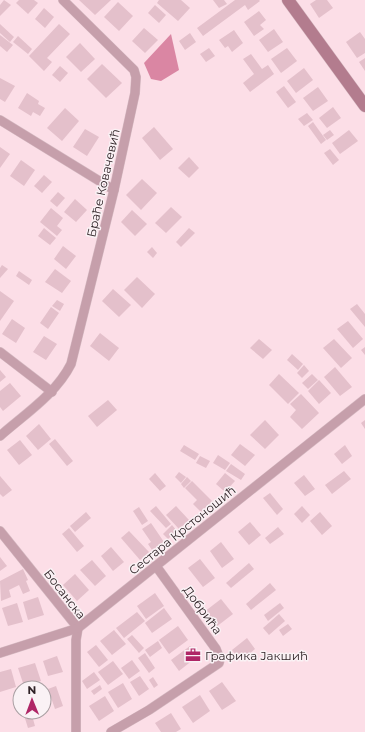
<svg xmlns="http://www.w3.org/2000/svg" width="365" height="732" viewBox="0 0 365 732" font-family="Montserrat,sans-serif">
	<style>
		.forest { fill: #da86a3 }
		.building { fill: #e4c0cb }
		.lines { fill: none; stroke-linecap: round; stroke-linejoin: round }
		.minor-casing { stroke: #d7bcc4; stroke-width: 10 }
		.secondary-casing { stroke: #d7bcc4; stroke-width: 13 }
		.minor { stroke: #c69fab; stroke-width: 9 }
		.secondary { stroke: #b37c8e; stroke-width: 12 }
		.labels { text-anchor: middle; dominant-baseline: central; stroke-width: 3; stroke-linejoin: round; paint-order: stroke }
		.street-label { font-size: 12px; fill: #2f2226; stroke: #faf2f5 }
		.poi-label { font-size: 12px; fill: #2f2226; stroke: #faf2f5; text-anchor: start }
	</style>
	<rect width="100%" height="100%" fill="#fcdee7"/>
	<polygon class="forest" points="171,34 179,70 161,81 151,79 144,63"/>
	<g class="building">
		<polygon points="4,0 11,5 0,16 0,5"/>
		<polygon points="19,0 34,0 38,3 28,14 16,3"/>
		<polygon points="79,0 111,0 95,15"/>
		<polygon points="159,0 181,0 190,8 178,21 157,3"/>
		<polygon points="213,0 224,0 227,4 219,8"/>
		<polygon points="235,0 259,0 260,1 248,10 245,5 203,36 197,28"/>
		<polygon points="316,0 327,0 333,8 319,18 310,4"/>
		<polygon points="118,2 133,16 119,31 104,17"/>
		<polygon points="155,5 166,15 159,23 148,13"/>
		<polygon points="44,8 54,17 45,28 35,19"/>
		<polygon points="259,11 266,20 260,25 264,29 254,36 244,22"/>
		<polygon points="0,24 14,37 10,42 0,33"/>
		<polygon points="59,24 70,34 47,58 52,62 44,71 29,56"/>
		<polygon points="144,28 158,40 145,53 132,41"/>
		<polygon points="274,29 283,42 268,52 259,40"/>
		<polygon points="234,30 243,43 232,52 228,46 225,48 219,40"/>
		<polygon points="360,32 365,39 365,53 357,58 346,42"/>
		<polygon points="190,33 196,42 185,50 179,41"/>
		<polygon points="0,35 13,45 7,52 0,46"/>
		<polygon points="18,36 32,49 28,54 13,42"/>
		<polygon points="80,43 95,59 81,72 66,57"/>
		<polygon points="209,48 215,56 206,62 200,54"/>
		<polygon points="287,48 297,61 281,73 271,59"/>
		<polygon points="251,54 262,69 268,65 274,74 250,92 243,83 254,74 243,59"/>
		<polygon points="365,58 365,71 359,62"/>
		<polygon points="102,64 122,83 106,98 87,79"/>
		<polygon points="60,66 68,73 60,82 52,75"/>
		<polygon points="304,68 313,80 296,93 287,81"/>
		<polygon points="0,78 15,86 5,102 0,99"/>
		<polygon points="284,86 296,102 288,108 276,92"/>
		<polygon points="318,87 328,101 313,111 303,98"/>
		<polygon points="27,93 39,101 38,104 45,108 40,116 33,112 31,116 18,108"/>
		<polygon points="333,107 341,118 327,128 319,118"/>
		<polygon points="65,108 79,121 62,141 47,128"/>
		<polygon points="307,113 313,120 304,126 298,119"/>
		<polygon points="313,122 326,140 321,144 308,126"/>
		<polygon points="154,127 173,149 160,160 142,138"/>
		<polygon points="85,129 99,137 87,156 73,147"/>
		<polygon points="330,130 334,135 327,140 323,135"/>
		<polygon points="349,130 358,141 340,154 332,143"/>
		<polygon points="0,147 10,154 0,168"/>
		<polygon points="330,149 339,160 333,165 324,153"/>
		<polygon points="189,157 199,168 189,178 178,168"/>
		<polygon points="21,160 35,170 24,186 10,176"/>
		<polygon points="44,175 52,182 42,193 34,186"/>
		<polygon points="142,179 157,193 141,210 126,195"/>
		<polygon points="58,192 65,198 57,207 50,201"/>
		<polygon points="75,199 87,210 76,222 64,212"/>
		<polygon points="171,207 182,217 166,233 155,223"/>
		<polygon points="51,208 63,218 57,226 62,230 57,236 40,222"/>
		<polygon points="132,210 147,224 135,236 121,222"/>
		<polygon points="44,228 56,238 50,245 38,236"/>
		<polygon points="189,228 195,233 181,247 176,242"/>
		<polygon points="63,246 76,256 66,269 54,259"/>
		<polygon points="152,247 157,253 153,258 147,252"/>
		<polygon points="2,265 8,269 0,278 0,268"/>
		<polygon points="55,269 71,281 62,293 45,282"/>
		<polygon points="19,271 32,280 29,285 16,276"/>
		<polygon points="137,277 155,294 142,308 124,290"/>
		<polygon points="113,289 131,305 119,317 102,301"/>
		<polygon points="0,291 14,301 0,321"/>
		<polygon points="57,300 64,304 60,311 52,306"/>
		<polygon points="357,304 365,314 365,327 350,309"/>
		<polygon points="51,307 59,313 48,329 40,323"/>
		<polygon points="12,319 25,328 16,343 2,334"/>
		<polygon points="348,321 363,339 353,348 337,329"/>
		<polygon points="100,333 119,348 109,361 90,346"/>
		<polygon points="44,336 57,344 46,360 33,352"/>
		<polygon points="259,339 272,350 263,359 250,348"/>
		<polygon points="334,339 352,358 341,368 323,348"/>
		<polygon points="365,347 365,355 361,350"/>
		<polygon points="292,354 303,364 298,370 287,360"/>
		<polygon points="304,365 309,371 302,378 297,373"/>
		<polygon points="335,367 352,387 340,396 324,377"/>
		<polygon points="0,370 6,377 0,382"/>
		<polygon points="279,374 299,393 288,404 269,385"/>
		<polygon points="312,374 318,380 308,389 302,383"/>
		<polygon points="319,380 331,393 319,404 308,391"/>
		<polygon points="10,383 21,396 3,411 0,407 0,391"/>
		<polygon points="301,394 319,413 302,429 290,417 296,410 290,404"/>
		<polygon points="108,400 117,410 97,427 88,416"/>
		<polygon points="265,420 279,435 265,449 250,435"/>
		<polygon points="365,420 365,429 361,423"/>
		<polygon points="39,424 51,439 38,450 26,436"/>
		<polygon points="55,439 73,461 67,466 49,444"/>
		<polygon points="20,440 32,455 19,465 7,450"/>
		<polygon points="240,444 255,455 245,466 231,455"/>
		<polygon points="184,445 199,454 195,460 180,451"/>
		<polygon points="345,445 352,456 342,464 334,454"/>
		<polygon points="218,455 230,463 225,470 213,463"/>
		<polygon points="200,456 210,461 206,468 196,463"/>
		<polygon points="231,464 245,474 241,480 226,471"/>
		<polygon points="344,471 351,479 332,494 325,485"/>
		<polygon points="179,472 186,477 181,483 175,477"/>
		<polygon points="155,473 166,486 160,491 149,479"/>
		<polygon points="225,473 235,481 225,492 216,484"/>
		<polygon points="304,475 315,489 305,496 294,483"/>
		<polygon points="0,476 12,490 3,497 0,494"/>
		<polygon points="187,477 191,481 184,488 181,484"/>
		<polygon points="192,481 212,501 201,512 193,504 197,500 185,488"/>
		<polygon points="270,493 283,509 277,515 263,498"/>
		<polygon points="156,506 171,524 166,528 150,511"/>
		<polygon points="176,506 189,520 179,529 166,515"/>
		<polygon points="302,506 310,515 302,523 294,514"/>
		<polygon points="139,507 148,521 142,525 133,511"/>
		<polygon points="86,512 91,518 75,532 70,526"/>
		<polygon points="320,512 332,526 322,535 310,521"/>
		<polygon points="250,522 261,535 249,545 238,532"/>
		<polygon points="151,523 164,542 152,550 148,544 151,542 142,529"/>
		<polygon points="172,525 177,531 168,539 163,534"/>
		<polygon points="278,527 284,534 270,544 265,538"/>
		<polygon points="69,528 84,546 77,552 62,534"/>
		<polygon points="129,531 149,552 140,560 121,538"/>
		<polygon points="221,542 234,559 222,568 210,551"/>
		<polygon points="111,547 124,562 113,571 101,556"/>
		<polygon points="0,557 7,566 0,571"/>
		<polygon points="200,559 215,578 203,587 188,568"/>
		<polygon points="92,560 106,576 95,586 80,570"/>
		<polygon points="249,563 254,569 231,588 226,583"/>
		<polygon points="23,569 28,580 26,581 30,591 23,594 19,585 9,590 11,597 1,601 0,581"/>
		<polygon points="75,574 89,590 77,601 63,585"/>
		<polygon points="270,583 276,590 251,610 246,604"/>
		<polygon points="155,593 164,606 146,619 137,606"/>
		<polygon points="38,597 44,615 28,620 23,602"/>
		<polygon points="221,599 233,614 216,627 204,612"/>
		<polygon points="17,603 23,622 8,626 2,608"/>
		<polygon points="280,603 284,608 268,621 264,615"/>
		<polygon points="164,608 172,619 152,633 145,623"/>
		<polygon points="137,612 145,621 124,638 116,628"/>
		<polygon points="279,614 285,621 269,635 263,628"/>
		<polygon points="288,624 292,629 283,636 279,630"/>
		<polygon points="178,626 188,640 169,654 159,640"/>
		<polygon points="114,630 126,644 112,655 100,641"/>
		<polygon points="132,635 144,648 139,653 127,639"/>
		<polygon points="247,638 255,649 241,661 232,650"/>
		<polygon points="158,641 162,648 150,657 145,650"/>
		<polygon points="96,645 108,660 99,667 87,652"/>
		<polygon points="190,646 198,656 179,671 171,660"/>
		<polygon points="145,653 155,668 149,673 138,658"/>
		<polygon points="57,656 63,672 48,676 43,661"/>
		<polygon points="132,660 140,671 129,679 121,668"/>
		<polygon points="113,661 123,674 108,685 98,672"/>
		<polygon points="35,663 41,681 24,686 18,668"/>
		<polygon points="11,669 16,687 0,692 0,672"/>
		<polygon points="94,672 100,680 87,689 82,681"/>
		<polygon points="140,676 149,689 139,696 130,682"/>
		<polygon points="153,677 158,685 154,688 149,680"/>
		<polygon points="222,682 236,701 222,710 209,691"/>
		<polygon points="123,683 132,699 118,708 108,692"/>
		<polygon points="100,685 102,689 94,695 91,691"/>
		<polygon points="56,686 63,706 55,709 48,689"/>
		<polygon points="200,695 210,711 193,723 182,707"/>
		<polygon points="105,696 114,711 99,721 89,706"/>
		<polygon points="23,712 31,712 35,726 28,728"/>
		<polygon points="171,713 181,729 176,732 161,732 155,723"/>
	</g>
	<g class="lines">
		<g class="minor-casing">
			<g id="minor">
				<polyline points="0,120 114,190"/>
				<polyline points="0,352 52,392"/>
				<path d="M 0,436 C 25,414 56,394 71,364 L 114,190 L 135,93 L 136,77 L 134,70 L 63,0"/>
				<polyline points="0,531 78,628 76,640 76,732"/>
				<polyline points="0,653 78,628 365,399"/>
				<polyline points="111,732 149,710 219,663 220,659 216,649 156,566"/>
			</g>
		</g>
		<g class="secondary-casing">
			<polyline id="secondary" points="288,0 365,106"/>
		</g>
		<use href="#minor" class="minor"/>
		<use href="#secondary" class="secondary"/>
	</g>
	<defs>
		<g id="office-bare" transform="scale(1.2)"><path d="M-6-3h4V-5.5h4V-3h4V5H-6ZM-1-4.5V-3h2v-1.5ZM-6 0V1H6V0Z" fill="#af2666" stroke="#faf2f5" stroke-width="2.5" paint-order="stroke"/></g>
	</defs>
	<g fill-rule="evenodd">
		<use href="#office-bare" x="193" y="655"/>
	</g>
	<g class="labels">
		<g class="street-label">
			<text transform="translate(103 183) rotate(-77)">Браће Ковачевић</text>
			<text transform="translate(182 530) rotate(-39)">Сестара Крстоношић</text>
			<text transform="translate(65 594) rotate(52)">Босанска</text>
			<text transform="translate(203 610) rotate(54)">Добрића</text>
		</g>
		<g class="poi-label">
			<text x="205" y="655">Графика Јакшић</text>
		</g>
	</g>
	<g transform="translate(32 700) rotate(359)"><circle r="19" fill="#faf2f5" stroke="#a99fa2"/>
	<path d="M0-3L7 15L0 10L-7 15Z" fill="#af2666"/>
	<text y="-6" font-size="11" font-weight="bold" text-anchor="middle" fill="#2f2226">N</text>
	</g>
</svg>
